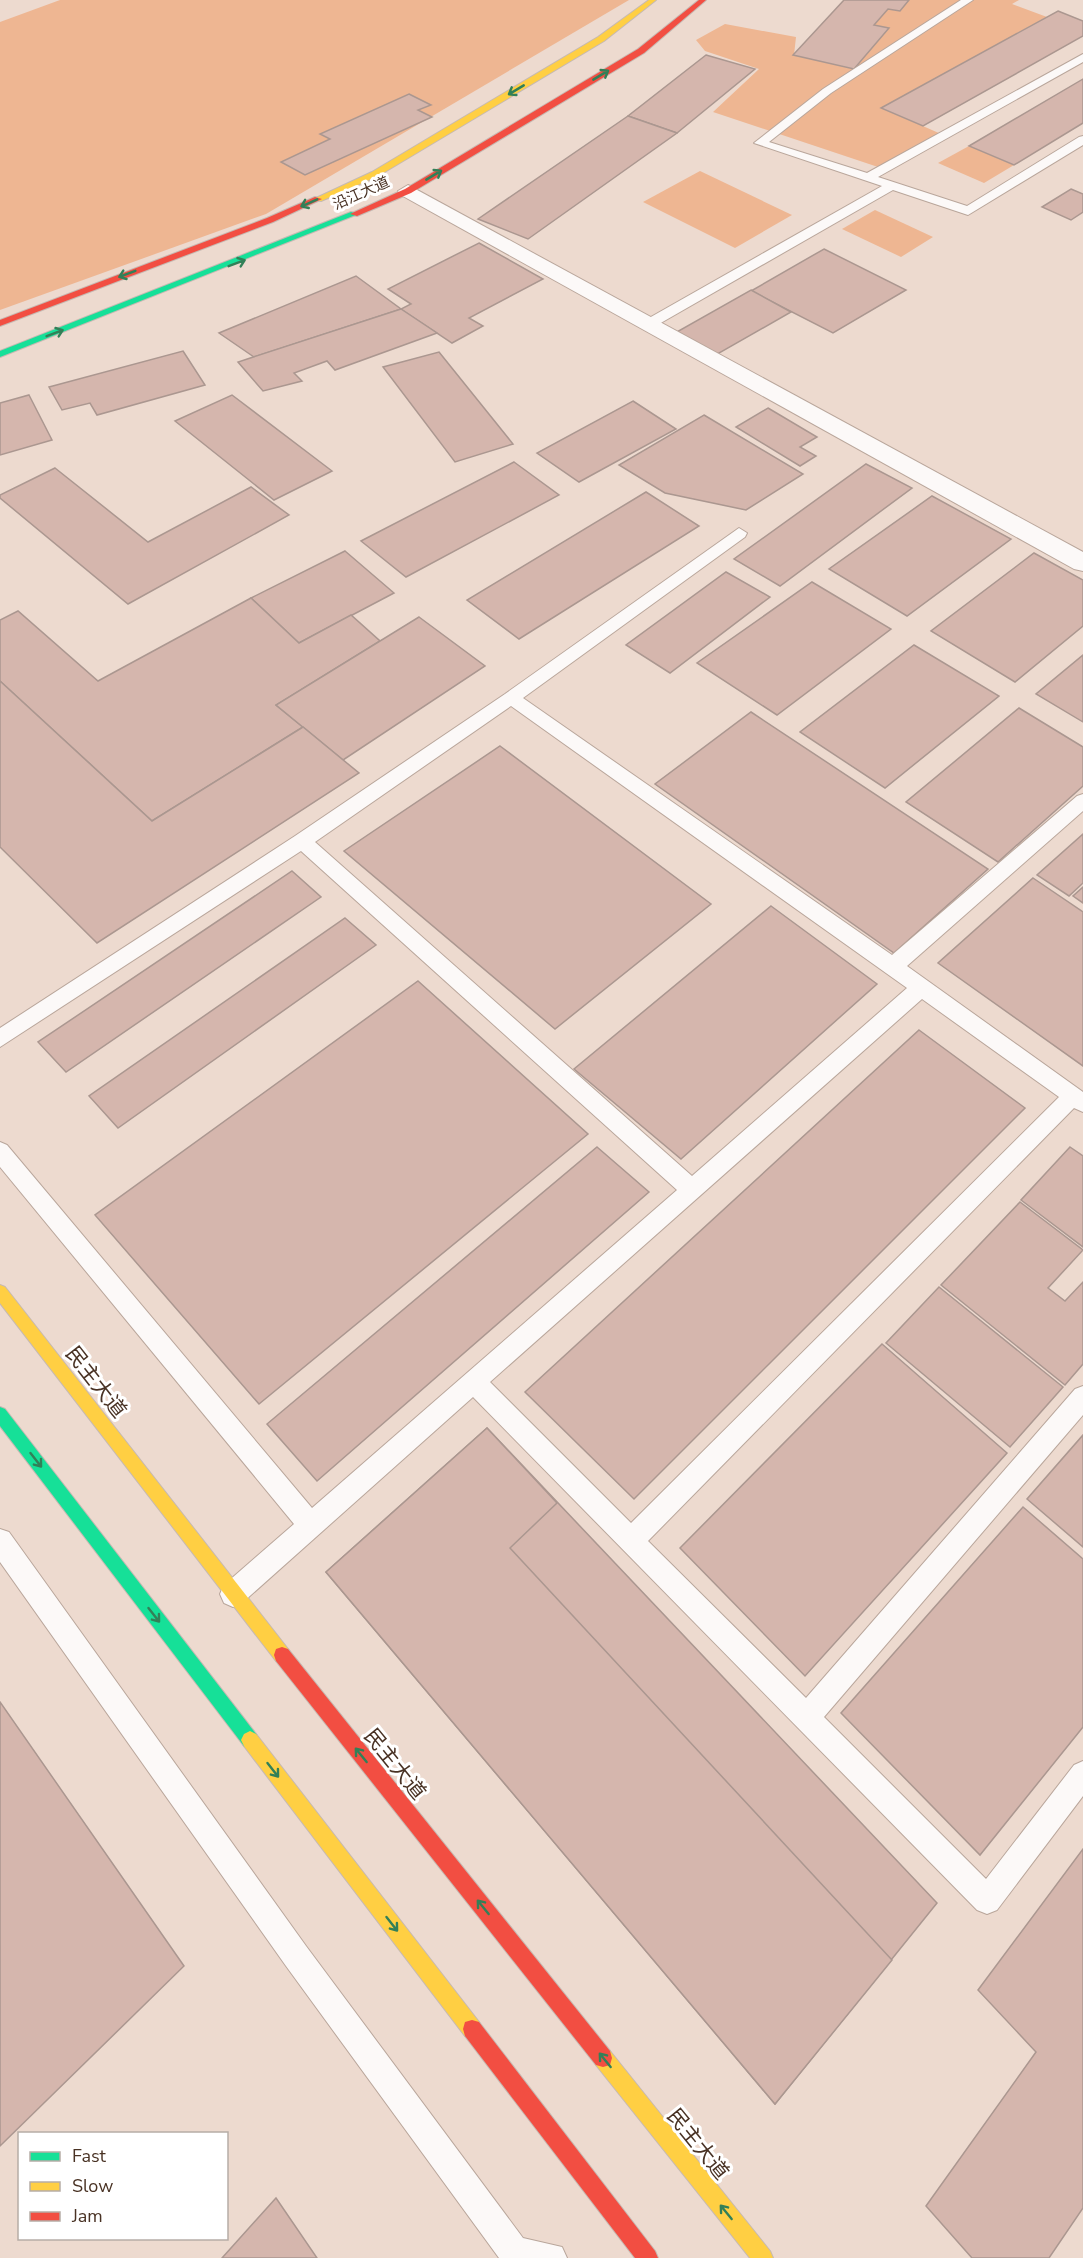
<svg xmlns="http://www.w3.org/2000/svg" width="1083" height="2258" viewBox="0 0 1083 2258" font-family="'Nunito Sans','Noto Sans SC',sans-serif">
	<style>
		.green { fill: #eeb692 }
		.building { fill: #d5b6ad; stroke: #ab9790; stroke-width: 1.5 }
		.lines { fill: none; stroke-linecap: round; stroke-linejoin: round }
		.lane-casing { stroke: #b9a69b; stroke-width: 2 }
		.street-casing { stroke: #b9a69b; stroke-width: 2 }
		.fast-casing { stroke: #c6b9b2; stroke-width: 2 }
		.slow-casing { stroke: #c6b9b2; stroke-width: 2 }
		.jam-casing { stroke: #c6b9b2; stroke-width: 2 }
		.lane { fill: #fcf9f8; fill-rule: evenodd }
		.street { fill: #fcf9f8; fill-rule: evenodd }
		.fast { fill: #16e098; fill-rule: evenodd }
		.slow { fill: #ffcf43; fill-rule: evenodd }
		.jam { fill: #f24e42; fill-rule: evenodd }
		.oneway { stroke: #328058 }
		.labels { text-anchor: middle; dominant-baseline: central; stroke-width: 6; stroke-linejoin: round; paint-order: stroke }
		.far-street-label { font-size: 15px; fill: #493224; stroke: #fff }
		.near-street-label { font-size: 21px; fill: #493224; stroke: #fff }
	</style>
	<rect width="100%" height="100%" fill="#eddacf"/>
	<g class="green">
		<polygon points="60,0 629,0 266,214 0,310 0,22"/>
		<polygon points="909,0 1019,0 1012,4 1047,17 882,108 941,134 881,168 713,112 759,69 705,51 696,40 725,24 796,37 794,55 854,69 889,28 874,25 888,9 900,11"/>
		<polygon points="969,146 1014,165 984,183 938,163"/>
		<polygon points="700,171 792,215 735,248 643,202"/>
		<polygon points="875,210 933,237 901,257 842,229"/>
	</g>
	<g class="building">
		<polygon points="844,0 909,0 900,11 888,9 874,25 889,28 854,69 793,55"/>
		<polygon points="1058,11 1083,21 1083,36 923,126 881,108"/>
		<polygon points="706,55 755,69 677,133 628,116"/>
		<polygon points="1083,79 1083,123 1014,165 969,146"/>
		<polygon points="409,94 431,105 418,110 432,117 305,175 281,162 330,139 320,134"/>
		<polygon points="628,116 677,133 528,239 478,219"/>
		<polygon points="1071,189 1083,194 1083,212 1071,220 1042,207"/>
		<polygon points="479,243 543,279 469,318 483,326 452,343 401,309 411,304 388,289"/>
		<polygon points="824,249 906,290 833,333 751,291"/>
		<polygon points="356,276 401,309 254,357 219,333"/>
		<polygon points="751,290 791,312 714,356 675,333"/>
		<polygon points="401,309 437,333 335,370 327,361 294,373 302,381 263,391 238,362"/>
		<polygon points="183,351 205,385 97,415 90,403 62,410 49,387"/>
		<polygon points="439,352 513,444 455,462 383,367"/>
		<polygon points="29,395 52,440 0,455 0,403"/>
		<polygon points="232,395 332,471 274,500 175,421"/>
		<polygon points="633,401 676,429 579,482 537,453"/>
		<polygon points="768,408 817,437 800,447 816,456 800,466 736,427"/>
		<polygon points="704,415 803,474 746,510 665,493 619,465"/>
		<polygon points="514,462 559,495 406,577 361,541"/>
		<polygon points="866,464 912,488 780,586 734,559"/>
		<polygon points="55,468 148,542 251,487 289,515 128,604 0,498 0,495"/>
		<polygon points="646,492 699,526 519,639 467,600"/>
		<polygon points="932,496 1011,539 907,616 829,569"/>
		<polygon points="345,551 394,593 299,643 251,598"/>
		<polygon points="1034,553 1083,580 1083,626 1015,682 931,631"/>
		<polygon points="726,572 770,597 670,673 626,645"/>
		<polygon points="812,582 891,629 777,715 697,663"/>
		<polygon points="251,598 299,643 351,615 380,641 276,705 303,727 152,821 0,681 0,620 18,611 98,681"/>
		<polygon points="419,617 485,666 343,760 276,705"/>
		<polygon points="914,645 999,696 885,788 800,732"/>
		<polygon points="1083,655 1083,722 1036,694"/>
		<polygon points="0,681 152,821 303,727 359,773 97,943 0,847"/>
		<polygon points="1019,708 1083,747 1083,786 998,862 906,802"/>
		<polygon points="751,712 988,869 894,953 655,784"/>
		<polygon points="500,746 711,904 555,1029 344,851"/>
		<polygon points="1083,834 1083,883 1069,896 1037,875"/>
		<polygon points="292,871 321,897 66,1072 38,1042"/>
		<polygon points="1033,878 1083,912 1083,1066 938,963"/>
		<polygon points="1083,887 1083,903 1073,896"/>
		<polygon points="771,906 877,984 681,1159 574,1069"/>
		<polygon points="345,918 376,945 118,1128 89,1096"/>
		<polygon points="418,981 588,1134 259,1404 95,1215"/>
		<polygon points="919,1030 1025,1108 634,1499 525,1392"/>
		<polygon points="597,1147 649,1192 317,1481 267,1424"/>
		<polygon points="1070,1147 1083,1156 1083,1247 1021,1200"/>
		<polygon points="1020,1202 1083,1250 1048,1288 1065,1301 1083,1282 1083,1364 1065,1385 941,1285"/>
		<polygon points="939,1287 1063,1387 1010,1447 886,1343"/>
		<polygon points="882,1344 1007,1453 805,1676 680,1548"/>
		<polygon points="487,1428 937,1903 775,2104 326,1572"/>
		<polygon points="487,1428 557,1503 510,1548 892,1960 775,2104 326,1572"/>
		<polygon points="1083,1435 1083,1547 1027,1499"/>
		<polygon points="1023,1507 1083,1559 1083,1727 980,1855 841,1713"/>
		<polygon points="0,1702 184,1966 0,2146"/>
		<polygon points="1083,1849 1083,2208 1049,2258 972,2258 926,2206 1036,2052 978,1990"/>
		<polygon points="276,2198 317,2258 222,2258"/>
	</g>
	<g class="lines">
		<g class="lane-casing">
			<g id="lane">
				<polygon points="961,0 973,0 831,93 769,142 867,173 1083,54 1083,62 878,177 967,206 1079,137 1083,136 1083,145 968,215 893,190 652,328 642,328 642,322 882,186 754,143 823,89"/>
				<path d="M 739,528 L 747,533 L 745,537 L 523,698 L 892,955 L 1077,796 L 1083,794 L 1083,811 L 907,966 L 1083,1092 L 1083,1112 L 1074,1108 L 648,1541 L 806,1698 L 1075,1389 L 1083,1386 L 1083,1415 L 824,1717 L 986,1879 L 1074,1765 L 1083,1761 L 1083,1796 L 997,1910 L 987,1914 L 977,1910 L 473,1397 L 242,1603 L 233,1607 L 224,1603 L 220,1594 L 224,1585 L 294,1524 L 0,1167 L 0,1142 L 7,1145 L 312,1508 L 677,1190 L 301,851 L 0,1047 L 0,1028 L 295,836 L 505,694 ZM 511,706 L 907,988 L 692,1176 L 315,842 ZM 922,999 L 1059,1097 L 631,1523 L 490,1382 Z"/>
				<polygon points="0,1529 9,1532 306,1946 523,2238 562,2247 567,2258 499,2258 286,1966 0,1562"/>
			</g>
		</g>
		<g class="street-casing">
			<polygon id="street" points="408,185 1083,552 1083,571 1074,569 401,195 398,191"/>
		</g>
		<g class="fast-casing">
			<g id="fast">
				<polygon points="351,212 358,214 0,357 0,351"/>
				<polygon points="0,1407 5,1409 256,1734 259,1740 256,1746 250,1749 244,1746 0,1426"/>
			</g>
		</g>
		<g class="slow-casing">
			<g id="slow">
				<polygon points="649,0 656,0 604,41 378,176 321,201 314,199 372,172 598,37"/>
				<polygon points="0,1285 5,1287 288,1649 290,1655 288,1661 282,1663 276,1661 0,1303"/>
				<polygon points="250,1731 256,1734 479,2022 481,2029 479,2036 472,2038 465,2036 244,1746 241,1740 244,1734"/>
				<polygon points="603,2049 610,2051 770,2251 773,2258 750,2258 596,2065 594,2058 596,2051"/>
			</g>
		</g>
		<g class="jam-casing">
			<g id="jam">
				<polygon points="699,0 706,0 644,53 411,193 357,216 350,214 405,189 638,49"/>
				<polygon points="315,197 322,199 273,222 0,326 0,320 267,218"/>
				<polygon points="282,1647 288,1649 610,2051 612,2058 610,2065 603,2067 596,2065 276,1661 274,1655 276,1649"/>
				<polygon points="472,2020 479,2022 655,2251 658,2258 635,2258 465,2036 463,2029 465,2022"/>
			</g>
		</g>
		<use href="#lane" class="lane"/>
		<use href="#street" class="street"/>
		<use href="#fast" class="fast"/>
		<use href="#slow" class="slow"/>
		<use href="#jam" class="jam"/>
	</g>
	<defs><path id="oneway-shaft" d="M-6 0H5M1.5-3L5.5 0L1.5 3" fill="none" stroke-width="1.6" stroke-linecap="round" stroke-linejoin="round" transform="scale(1.5)"/></defs>
	<g class="oneway">
		<use href="#oneway-shaft" transform="translate(601 75) rotate(-31)"/>
		<use href="#oneway-shaft" transform="translate(516 90) rotate(149)"/>
		<use href="#oneway-shaft" transform="translate(434 175) rotate(-31)"/>
		<use href="#oneway-shaft" transform="translate(309 203) rotate(156)"/>
		<use href="#oneway-shaft" transform="translate(237 263) rotate(-21)"/>
		<use href="#oneway-shaft" transform="translate(127 274) rotate(159)"/>
		<use href="#oneway-shaft" transform="translate(55 333) rotate(-21)"/>
		<use href="#oneway-shaft" transform="translate(36 1460) rotate(52)"/>
		<use href="#oneway-shaft" transform="translate(154 1615) rotate(52)"/>
		<use href="#oneway-shaft" transform="translate(361 1755) rotate(-129)"/>
		<use href="#oneway-shaft" transform="translate(273 1770) rotate(52)"/>
		<use href="#oneway-shaft" transform="translate(483 1907) rotate(-129)"/>
		<use href="#oneway-shaft" transform="translate(392 1924) rotate(52)"/>
		<use href="#oneway-shaft" transform="translate(605 2060) rotate(-129)"/>
		<use href="#oneway-shaft" transform="translate(726 2212) rotate(-129)"/>
	</g>
	<g class="labels">
		<g class="far-street-label">
			<text transform="translate(361 193) rotate(-24)">沿江大道</text>
		</g>
		<g class="near-street-label">
			<text transform="translate(96 1382) rotate(52)">民主大道</text>
			<text transform="translate(395 1764) rotate(51)">民主大道</text>
			<text transform="translate(698 2144) rotate(51)">民主大道</text>
		</g>
	</g>
	<rect x="18" y="2132" width="210" height="108" fill="#ffffff" stroke="#b6ada7" stroke-width="1.5"/>
	<rect x="30" y="2152" width="30" height="9" fill="#16e098" stroke="#b6ada7" stroke-width="1.5"/>
	<text x="72" y="2162" font-size="18" fill="#493224">Fast</text>
	<rect x="30" y="2182" width="30" height="9" fill="#ffcf43" stroke="#b6ada7" stroke-width="1.5"/>
	<text x="72" y="2192" font-size="18" fill="#493224">Slow</text>
	<rect x="30" y="2212" width="30" height="9" fill="#f24e42" stroke="#b6ada7" stroke-width="1.5"/>
	<text x="72" y="2222" font-size="18" fill="#493224">Jam</text>
</svg>
